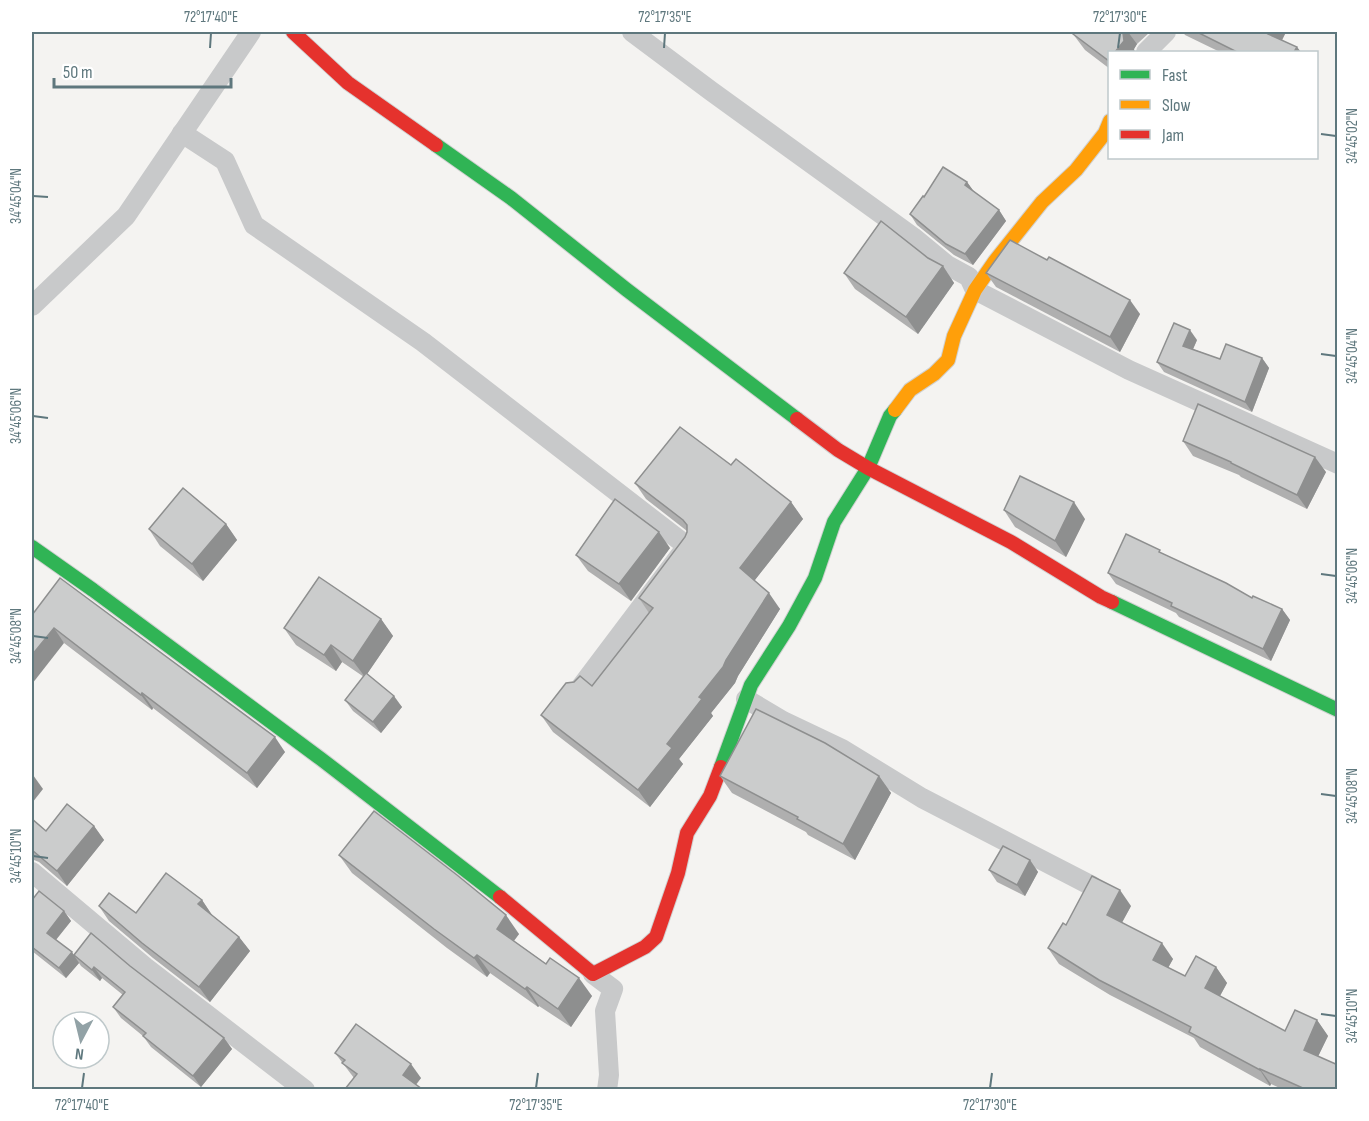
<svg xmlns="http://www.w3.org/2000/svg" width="1369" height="1121" viewBox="0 0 1369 1121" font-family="'Sofia Sans Condensed',sans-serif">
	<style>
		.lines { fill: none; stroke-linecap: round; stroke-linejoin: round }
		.fast-casing { stroke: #d0d1d1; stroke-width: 16 }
		.slow-casing { stroke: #d0d1d1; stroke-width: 16 }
		.jam-casing { stroke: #d0d1d1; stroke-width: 16 }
		.street { stroke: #c8c9ca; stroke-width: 20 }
		.fast { stroke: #30b455; stroke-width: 14 }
		.slow { stroke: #ff9f0a; stroke-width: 14 }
		.jam { stroke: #e5322d; stroke-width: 14 }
		.wall { fill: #afafaf }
		.shaded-wall { fill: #8e8f8f }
		.building { fill: #cbcccc; stroke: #8e8f8f; stroke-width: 1.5 }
		.ticks { fill: none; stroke: #5e777d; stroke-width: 2 }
		.neatline { fill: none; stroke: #5e777d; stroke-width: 2 }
		.ticks-label { font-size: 15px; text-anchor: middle; fill: #5e777d }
	</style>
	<rect width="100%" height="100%" fill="#f4f3f1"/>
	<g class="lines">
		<g class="fast-casing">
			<g id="fast">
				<polyline points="436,145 511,198 627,290 797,419"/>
				<polyline points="32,547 93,590 321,759 500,897"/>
				<polyline points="1112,602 1338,710"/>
				<polyline points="721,767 751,685 789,626 815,578 834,522 868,468 890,416 895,410"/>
			</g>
		</g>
		<g class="slow-casing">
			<polyline id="slow" points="895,410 910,390 934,374 948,360 954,336 975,290 995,261 1042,202 1076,170 1105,133 1110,121"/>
		</g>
		<g class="jam-casing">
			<g id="jam">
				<polyline points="293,32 348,83 436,145"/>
				<polyline points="797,419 838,450 868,468 1011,542 1101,597 1112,602"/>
				<polyline points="500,897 593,974 645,947 656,937 678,873 687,833 710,796 721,767"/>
			</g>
		</g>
		<g class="street">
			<polyline points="632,32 711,91 913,237 947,265 969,277 975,290 1129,370 1338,464"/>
			<polyline points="1146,52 1166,32"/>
			<polyline points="182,133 225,161 254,225 423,342 687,546 580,688"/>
			<polyline points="32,306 126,216 251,32"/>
			<polyline points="746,699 783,721 842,749 922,798 1092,886"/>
			<polyline points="32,872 145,967 305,1090"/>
			<polyline points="593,974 613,989 605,1011 609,1075 607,1090"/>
		</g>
		<use href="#fast" class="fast"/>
		<use href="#slow" class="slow"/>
		<use href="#jam" class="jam"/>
	</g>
	<g class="wall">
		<polygon points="1075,32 1150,32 1137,44 1134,49 1110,52 1110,69 1085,50 1073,34"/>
		<polygon points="1183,32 1286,32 1282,40 1301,52 1220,52 1185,35"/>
		<polygon points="967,182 974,192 999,210 1006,221 973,265 954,255 917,225 910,214 924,197"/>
		<polygon points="928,258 943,266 954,283 918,334 855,289 844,273"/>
		<polygon points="986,273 1140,314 1120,352 996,287"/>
		<polygon points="1197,340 1193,349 1220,359 1262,358 1269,368 1252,412 1164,372 1157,362"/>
		<polygon points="1183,441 1326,472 1307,509 1241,477 1239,475 1193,456"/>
		<polygon points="731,465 791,502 803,519 754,581 780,609 738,676 735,683 711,713 713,716 679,759 683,764 650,807 553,732 541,715 592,686 649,613 639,598 685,537 687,531 646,499 635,483"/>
		<polygon points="1004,510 1085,519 1066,557 1015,527"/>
		<polygon points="226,524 237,540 203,581 160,546 149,529"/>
		<polygon points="670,548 631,601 588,571 576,555"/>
		<polygon points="1162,553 1252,598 1282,609 1290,620 1271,661 1179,617 1176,613 1116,584 1108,573"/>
		<polygon points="32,615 285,752 257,788 153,708 152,710 64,643"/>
		<polygon points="381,619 393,636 367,674 402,707 381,733 353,711 345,700 364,677 342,662 336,671 296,645 284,628"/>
		<polygon points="720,776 879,776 891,793 855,860 808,835 806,832 732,793"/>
		<polygon points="32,819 46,831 94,826 104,840 67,886 39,862 34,860 32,861"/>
		<polygon points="339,855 519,934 514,941 592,996 571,1027 539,1006 538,1007 490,973 487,977 447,948 352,873"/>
		<polygon points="1030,860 1038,872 1025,896 997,882 989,870"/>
		<polygon points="32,900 64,911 71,921 56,940 74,955 130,966 224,1038 232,1049 201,1087 151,1047 143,1036 121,1018 113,1007 123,995 102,978 100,981 81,966 79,963 66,978 32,951"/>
		<polygon points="202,900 212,915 239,937 250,951 210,1002 153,958 109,921 99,906 136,913"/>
		<polygon points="1131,906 1122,922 1173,959 1168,968 1185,976 1216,967 1227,983 1220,996 1285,1031 1317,1020 1328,1036 1318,1056 1338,1089 1282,1089 1271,1084 1270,1086 1200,1047 1194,1038 1110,995 1059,964 1048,948 1066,925"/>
		<polygon points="335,1053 421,1078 416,1085 354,1078"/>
	</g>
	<g class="shaded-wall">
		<polygon points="1123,32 1128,32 1137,44 1134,49 1135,52 1115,52"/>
		<polygon points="1270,32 1286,32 1278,48 1268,34"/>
		<polygon points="1297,47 1301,52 1294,52"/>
		<polygon points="967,182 975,193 965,185"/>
		<polygon points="999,210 1006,221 973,265 965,254"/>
		<polygon points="943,266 954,283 918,334 906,317"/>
		<polygon points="1130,300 1140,314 1120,352 1110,337"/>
		<polygon points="1190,330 1197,340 1190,356 1183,346"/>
		<polygon points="1262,358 1269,368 1252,412 1245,402"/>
		<polygon points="1315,457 1326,472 1307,509 1297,495"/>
		<polygon points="791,502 803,519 751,585 740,568"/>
		<polygon points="1074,502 1085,519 1066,557 1055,541"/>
		<polygon points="226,524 237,540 203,581 192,564"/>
		<polygon points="659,532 670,548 631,601 619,584"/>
		<polygon points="769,593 780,609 738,676 735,683 711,713 713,716 679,759 683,764 650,807 638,790 667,744 699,697 726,660"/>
		<polygon points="1282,609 1290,620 1271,661 1263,649"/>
		<polygon points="381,619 393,636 365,677 353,661"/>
		<polygon points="54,628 64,643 32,684 32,655"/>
		<polygon points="331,645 342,662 336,671 324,655"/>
		<polygon points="142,693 153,708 152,710 141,695"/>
		<polygon points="394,696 402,707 381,733 373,722"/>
		<polygon points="275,737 285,752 257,788 247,773"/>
		<polygon points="33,775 43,789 32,803 32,776"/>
		<polygon points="879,776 891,793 855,860 843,844"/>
		<polygon points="94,826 104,840 67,886 57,871"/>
		<polygon points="1030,860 1038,872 1025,896 1017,885"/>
		<polygon points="1120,890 1131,906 1118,930 1107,915"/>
		<polygon points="202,900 212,915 209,919 198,904"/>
		<polygon points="64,911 71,921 54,942 47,933"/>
		<polygon points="506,915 519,934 509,947 497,929"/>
		<polygon points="239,937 250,951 210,1002 199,987"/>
		<polygon points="1162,943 1173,959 1164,975 1153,960"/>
		<polygon points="72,952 79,963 66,978 59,968"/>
		<polygon points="477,955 490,973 487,977 474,958"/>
		<polygon points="94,967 102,978 100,981 92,970"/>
		<polygon points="1216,967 1227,983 1216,1003 1205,988"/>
		<polygon points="579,978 592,996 571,1027 558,1009"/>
		<polygon points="527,987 539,1006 538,1007 525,989"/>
		<polygon points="1317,1020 1328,1036 1314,1065 1304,1050"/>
		<polygon points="224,1038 232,1049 201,1087 193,1076"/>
		<polygon points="411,1064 421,1078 412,1089 403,1075"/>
		<polygon points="1260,1069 1271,1084 1270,1086 1260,1070"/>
	</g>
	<g class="building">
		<polygon points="1075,32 1123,32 1123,33 1124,41 1115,52 1110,52 1109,61 1073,34"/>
		<polygon points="1197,32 1270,32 1268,34 1297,47 1294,52 1237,52"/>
		<polygon points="943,167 967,182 965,185 999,210 965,254 946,244 910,214 923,196 924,197"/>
		<polygon points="881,221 928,258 943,266 906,317 844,273"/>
		<polygon points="1010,240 1047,260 1049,257 1130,300 1110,337 986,273"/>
		<polygon points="1174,323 1190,330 1183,346 1220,359 1226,344 1262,358 1245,402 1157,362"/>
		<polygon points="1198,404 1315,457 1297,495 1231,463 1231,462 1183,441"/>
		<polygon points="680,427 731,465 736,459 791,502 740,568 769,593 726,660 723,667 699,697 702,699 667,744 672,748 638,790 541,715 566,683 574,682 580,676 592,686 653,608 639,598 685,537 687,532 687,525 683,520 635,483"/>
		<polygon points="1020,476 1074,502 1055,541 1004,510"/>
		<polygon points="183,488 226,524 192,564 149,529"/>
		<polygon points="615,499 659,532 619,584 576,555"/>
		<polygon points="1126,534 1160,550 1159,552 1226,583 1252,598 1253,596 1282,609 1263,649 1171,606 1172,603 1108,573"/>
		<polygon points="319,577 381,619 353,661 331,645 324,655 284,628"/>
		<polygon points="60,578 275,737 247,773 142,693 141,695 54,628 32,655 32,615"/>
		<polygon points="366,673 394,696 373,722 345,700"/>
		<polygon points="756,709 825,743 879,776 843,844 797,819 798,817 720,776"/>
		<polygon points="67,804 94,826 57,871 32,850 32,819 46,831"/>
		<polygon points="374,811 457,875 506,915 497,929 546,964 550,958 579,978 558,1009 527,987 525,989 477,955 474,958 434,929 339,855"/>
		<polygon points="1003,846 1030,860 1017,885 989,870"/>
		<polygon points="166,873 202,900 198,904 239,937 199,987 142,943 99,906 109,893 136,913"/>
		<polygon points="1092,876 1120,890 1107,915 1162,943 1153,960 1185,976 1196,956 1216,967 1205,988 1285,1031 1295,1010 1317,1020 1304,1050 1338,1065 1338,1089 1305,1089 1260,1069 1260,1070 1189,1032 1191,1027 1099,980 1048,948 1063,923 1066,925"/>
		<polygon points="39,891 64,911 47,933 72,952 59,968 32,947 32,900"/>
		<polygon points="91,933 130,966 224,1038 193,1076 143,1036 146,1033 113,1007 125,992 94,967 92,970 74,955"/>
		<polygon points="356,1024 411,1064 403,1075 422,1089 345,1089 357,1074 342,1063 345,1060 335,1053"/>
	</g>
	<path class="ticks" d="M 210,48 L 211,33M 664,48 L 665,33M 1118,48 L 1120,33M 1321,134 L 1336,136M 33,196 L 48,197M 1321,354 L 1336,356M 33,416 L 48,418M 1321,574 L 1336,576M 33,636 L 48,638M 1321,794 L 1336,796M 33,856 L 48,858M 1321,1014 L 1336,1016M 82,1088 L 84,1073M 536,1088 L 538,1073M 990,1088 L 992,1073"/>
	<rect width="1369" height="1121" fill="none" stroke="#ffffff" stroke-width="66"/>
	<rect x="1108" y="51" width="210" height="108" fill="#ffffff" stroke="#bfc9cb" stroke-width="1.5"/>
	<rect x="1120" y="70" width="30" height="9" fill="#30b455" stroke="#bfc9cb" stroke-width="1.5"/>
	<text x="1162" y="81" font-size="18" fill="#5e777d">Fast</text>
	<rect x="1120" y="100" width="30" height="9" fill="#ff9f0a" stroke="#bfc9cb" stroke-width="1.5"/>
	<text x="1162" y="111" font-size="18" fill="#5e777d">Slow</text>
	<rect x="1120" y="130" width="30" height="9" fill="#e5322d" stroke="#bfc9cb" stroke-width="1.5"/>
	<text x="1162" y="141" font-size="18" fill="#5e777d">Jam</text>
	<g transform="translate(81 1040) rotate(187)"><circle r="28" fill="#ffffff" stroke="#bfc9cb" stroke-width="1.5"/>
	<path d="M0-4.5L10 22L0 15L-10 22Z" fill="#92a2a6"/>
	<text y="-9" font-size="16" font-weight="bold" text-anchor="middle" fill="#5e777d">N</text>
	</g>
	<path d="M54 78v9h177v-9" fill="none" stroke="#5e777d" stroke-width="3"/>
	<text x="63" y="78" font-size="18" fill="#5e777d" stroke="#ffffff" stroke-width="4.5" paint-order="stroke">50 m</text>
	<rect x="33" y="33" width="1303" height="1055" class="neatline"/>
	<g class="ticks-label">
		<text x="211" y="22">72°17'40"E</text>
		<text x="665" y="22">72°17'35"E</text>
		<text x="1120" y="22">72°17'30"E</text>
		<text transform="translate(1352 136) rotate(-90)" y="5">34°45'02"N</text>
		<text transform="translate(16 196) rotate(-90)" y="5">34°45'04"N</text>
		<text transform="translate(1352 356) rotate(-90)" y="5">34°45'04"N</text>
		<text transform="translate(16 416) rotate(-90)" y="5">34°45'06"N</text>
		<text transform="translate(1352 576) rotate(-90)" y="5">34°45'06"N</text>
		<text transform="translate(16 636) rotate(-90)" y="5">34°45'08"N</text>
		<text transform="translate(1352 796) rotate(-90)" y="5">34°45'08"N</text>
		<text transform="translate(16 856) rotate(-90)" y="5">34°45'10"N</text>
		<text transform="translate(1352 1016) rotate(-90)" y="5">34°45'10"N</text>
		<text x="82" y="1110">72°17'40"E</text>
		<text x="536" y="1110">72°17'35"E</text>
		<text x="990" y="1110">72°17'30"E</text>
	</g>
</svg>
